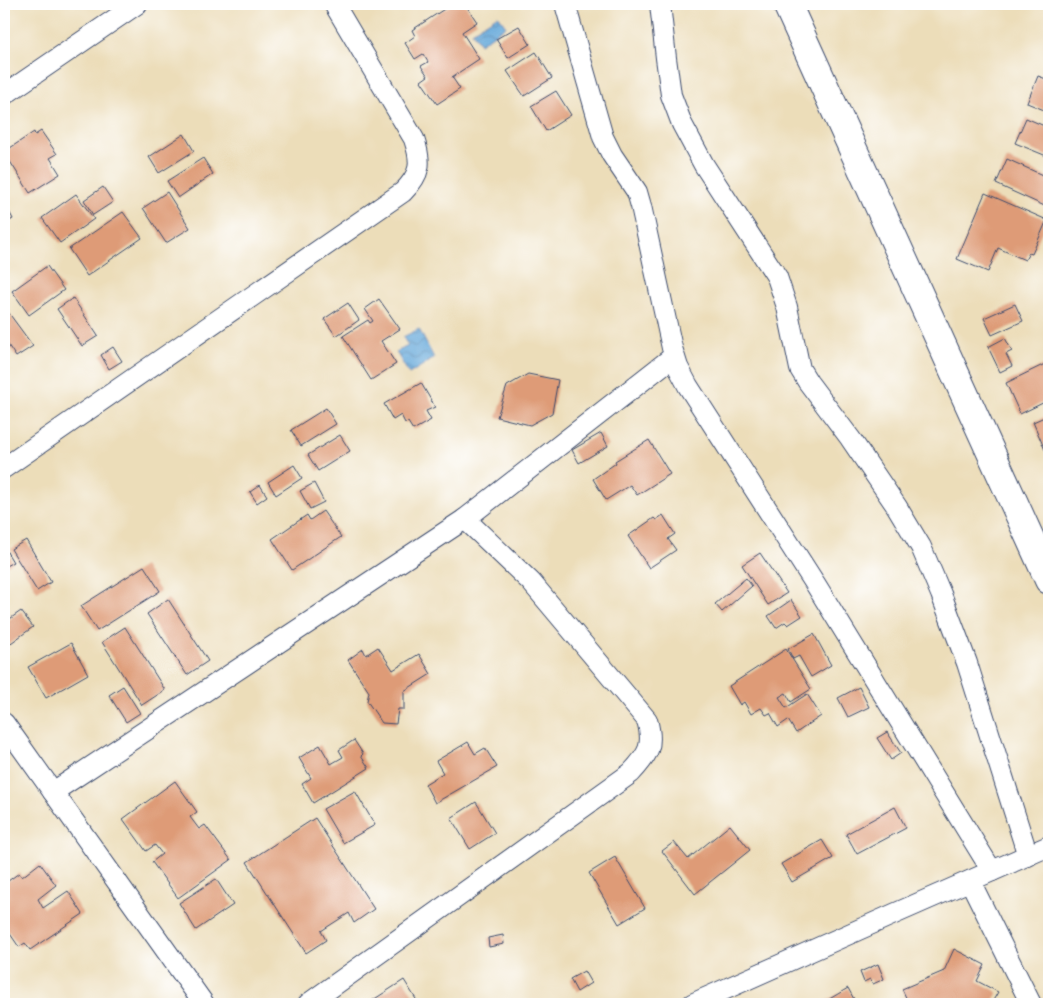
<svg xmlns="http://www.w3.org/2000/svg" width="1053" height="1008" viewBox="0 0 1053 1008" font-family="Alegreya,serif">
	<style>
		.water { fill: url(#water-waves); stroke: #406b9c }
		.building { fill: #de9b77 }
		.lines { fill: none; stroke-linecap: round; stroke-linejoin: round }
		.street-casing { stroke: #3a496c; stroke-width: 22 }
		.secondary-casing { stroke: #3a496c; stroke-width: 30 }
		.street { stroke: #fff; stroke-width: 20 }
		.secondary { stroke: #fff; stroke-width: 28 }
	</style>
	<defs>
		<pattern id="water-waves" width="16" height="10" patternUnits="userSpaceOnUse" patternTransform="scale(1.25)"><rect width="16" height="10" fill="#64a7d9"/><path d="M0 5q4-4 8 0t8 0" fill="none" stroke="#5288b3"/></pattern>
	</defs>
	<rect width="100%" height="100%" fill="#fff"/>
	<filter id="ink" filterUnits="userSpaceOnUse"><feTurbulence type="fractalNoise" baseFrequency=".02" numOctaves="2"/><feDisplacementMap in="SourceGraphic" scale="10" xChannelSelector="R" yChannelSelector="G"/><feConvolveMatrix kernelMatrix="1 2 1 2 8 2 1 2 1" color-interpolation-filters="sRGB"/></filter>
	<filter id="wash" filterUnits="userSpaceOnUse"><feTurbulence type="fractalNoise" baseFrequency=".0096" numOctaves="4" result="noise"/><feDisplacementMap in="SourceGraphic" scale="20" xChannelSelector="R" yChannelSelector="G"/><feGaussianBlur stdDeviation="1.12" result="paint"/><feColorMatrix in="noise" values="0 0 0 0 0 0 0 0 0 0 0 0 0 0 0 0 0 1.4 0 .05"/><feComposite in="paint" operator="in"/></filter>
	<g filter="url(#wash)">
		<rect width="100%" height="100%" fill="#ecddb9"/>
		<g class="water">
			<polygon points="498,15 506,26 480,44 472,32"/>
			<polygon points="419,329 434,358 409,374 396,352 408,346 403,337"/>
		</g>
		<g id="blocks">
			<g class="building">
				<polygon points="452,4 465,4 477,22 462,32 479,59 452,77 460,89 437,104 421,81 428,76 421,66 428,62 423,54 415,59 405,43 415,36 412,30"/>
				<polygon points="519,26 530,44 508,58 496,39"/>
				<polygon points="536,52 552,78 524,96 507,71"/>
				<polygon points="1038,76 1049,80 1049,112 1027,103"/>
				<polygon points="556,91 571,115 546,131 531,106"/>
				<polygon points="1026,118 1049,128 1049,157 1015,143"/>
				<polygon points="41,131 57,154 50,158 60,174 30,193 4,152 34,132 35,135"/>
				<polygon points="184,134 194,151 159,173 149,157"/>
				<polygon points="203,158 213,174 178,198 167,181"/>
				<polygon points="1007,159 1049,178 1049,208 996,184"/>
				<polygon points="103,187 113,202 93,215 84,200"/>
				<polygon points="167,192 190,228 166,243 143,208"/>
				<polygon points="985,193 1047,220 1032,254 1029,253 1025,260 998,248 988,272 957,259"/>
				<polygon points="76,194 94,219 60,243 42,218"/>
				<polygon points="4,202 13,219 4,224"/>
				<polygon points="123,212 142,238 87,276 69,249"/>
				<polygon points="47,266 64,290 29,315 12,291"/>
				<polygon points="73,298 98,336 82,346 57,309"/>
				<polygon points="379,299 400,329 381,341 396,364 371,380 343,336 368,320 370,323 373,321 365,309"/>
				<polygon points="348,303 359,320 336,336 324,319"/>
				<polygon points="1015,304 1023,321 992,335 984,318"/>
				<polygon points="8,312 33,346 16,357 4,339 4,315"/>
				<polygon points="1005,338 1012,351 1006,354 1012,366 1000,372 988,347"/>
				<polygon points="113,347 122,361 109,369 101,355"/>
				<polygon points="1049,362 1049,400 1020,414 1006,383"/>
				<polygon points="528,374 558,380 552,413 530,425 497,417 507,386"/>
				<polygon points="421,383 435,407 426,411 431,420 413,430 408,422 405,423 401,415 393,420 384,404"/>
				<polygon points="326,408 336,424 301,446 291,430"/>
				<polygon points="1049,415 1049,448 1045,450 1033,422"/>
				<polygon points="601,433 608,446 579,463 572,450"/>
				<polygon points="340,435 350,451 318,471 308,455"/>
				<polygon points="649,440 670,474 637,495 630,485 606,500 593,479 616,463 615,461"/>
				<polygon points="294,465 302,478 276,495 268,482"/>
				<polygon points="314,483 324,502 310,509 300,491"/>
				<polygon points="260,485 267,496 257,503 250,492"/>
				<polygon points="323,511 341,537 292,570 272,539 307,515 310,520"/>
				<polygon points="663,515 675,534 668,539 676,550 649,568 628,536 654,518 656,520"/>
				<polygon points="26,540 51,582 37,591 11,549"/>
				<polygon points="4,547 13,562 4,567"/>
				<polygon points="760,553 787,593 768,605 742,565"/>
				<polygon points="144,566 160,591 97,631 81,606"/>
				<polygon points="746,578 752,586 722,612 715,604"/>
				<polygon points="168,599 208,661 187,675 147,614"/>
				<polygon points="791,600 802,616 788,625 785,622 776,628 768,616"/>
				<polygon points="21,611 33,627 4,648 4,623"/>
				<polygon points="125,627 165,690 142,705 102,642"/>
				<polygon points="814,634 831,665 811,677 799,656 793,659 788,649"/>
				<polygon points="71,643 88,674 46,698 28,667"/>
				<polygon points="378,647 393,670 419,654 431,674 404,691 404,709 398,709 396,724 382,723 367,701 369,692 348,660 363,649 366,655"/>
				<polygon points="786,649 811,689 791,702 786,693 779,697 786,708 807,694 821,716 796,733 788,720 778,727 770,713 766,715 761,708 751,714 744,702 740,705 729,686"/>
				<polygon points="123,686 140,713 126,722 109,695"/>
				<polygon points="859,687 869,707 848,717 838,698"/>
				<polygon points="887,732 901,753 891,760 877,738"/>
				<polygon points="354,740 363,754 361,756 369,768 313,803 302,784 311,778 299,758 320,745 331,764 343,757 339,750"/>
				<polygon points="468,742 475,754 485,748 497,767 435,803 425,784 443,773 436,761"/>
				<polygon points="175,781 197,812 190,817 199,829 205,825 231,860 178,898 152,862 162,854 155,845 146,851 123,819"/>
				<polygon points="355,791 375,825 343,843 323,809"/>
				<polygon points="476,802 495,833 470,849 451,818"/>
				<polygon points="895,807 906,828 857,854 846,834"/>
				<polygon points="315,818 374,909 354,923 349,913 321,931 326,940 306,953 247,862"/>
				<polygon points="730,825 750,850 695,894 662,851 674,842 688,859"/>
				<polygon points="822,840 833,858 792,882 781,864"/>
				<polygon points="615,857 645,908 619,924 589,873"/>
				<polygon points="40,863 56,885 38,899 43,908 68,891 83,914 30,950 25,943 19,947 4,925 4,884 19,873 22,877"/>
				<polygon points="216,879 233,905 196,930 179,903"/>
				<polygon points="503,935 504,944 489,947 488,938"/>
				<polygon points="954,949 985,965 977,981 998,992 991,1004 909,1004 902,989 944,971"/>
				<polygon points="878,964 884,979 873,984 870,979 864,982 860,972"/>
				<polygon points="584,971 591,983 577,992 570,979"/>
				<polygon points="404,980 419,1004 376,1004 373,1000"/>
				<polygon points="848,988 856,1003 854,1004 821,1004"/>
			</g>
		</g>
	</g>
	<g filter="url(#ink)">
		<use href="#blocks" fill-opacity="0" stroke="#3a496c" stroke-width="1"/>
		<g class="lines">
			<g class="street-casing">
				<g id="street">
					<polyline points="565,4 603,137 612,155 637,192 641,206 672,348 678,367 688,386 816,585 992,871"/>
					<polyline points="660,4 666,58 671,95 682,124 704,165 777,277 787,307 800,369 808,382 850,438 897,507 921,547 941,594 967,663 1028,856"/>
					<polyline points="4,95 137,4"/>
					<path d="M 4,468 L 403,192 C 421,174 422,163 414,139 L 334,4"/>
					<polyline points="465,519 674,356"/>
					<polyline points="4,723 204,1004"/>
					<path d="M 53,792 L 465,519 L 531,582 L 647,720 C 654,745 649,754 631,773 L 308,1004"/>
					<polyline points="970,881 1031,1004"/>
					<polyline points="692,1004 894,914 1049,846"/>
				</g>
			</g>
			<g class="secondary-casing">
				<polyline id="secondary" points="787,4 1049,580"/>
			</g>
			<use href="#street" class="street"/>
			<use href="#secondary" class="secondary"/>
		</g>
	</g>
	<rect width="1053" height="1008" fill="none" stroke="#fff" stroke-width="20"/>
</svg>
